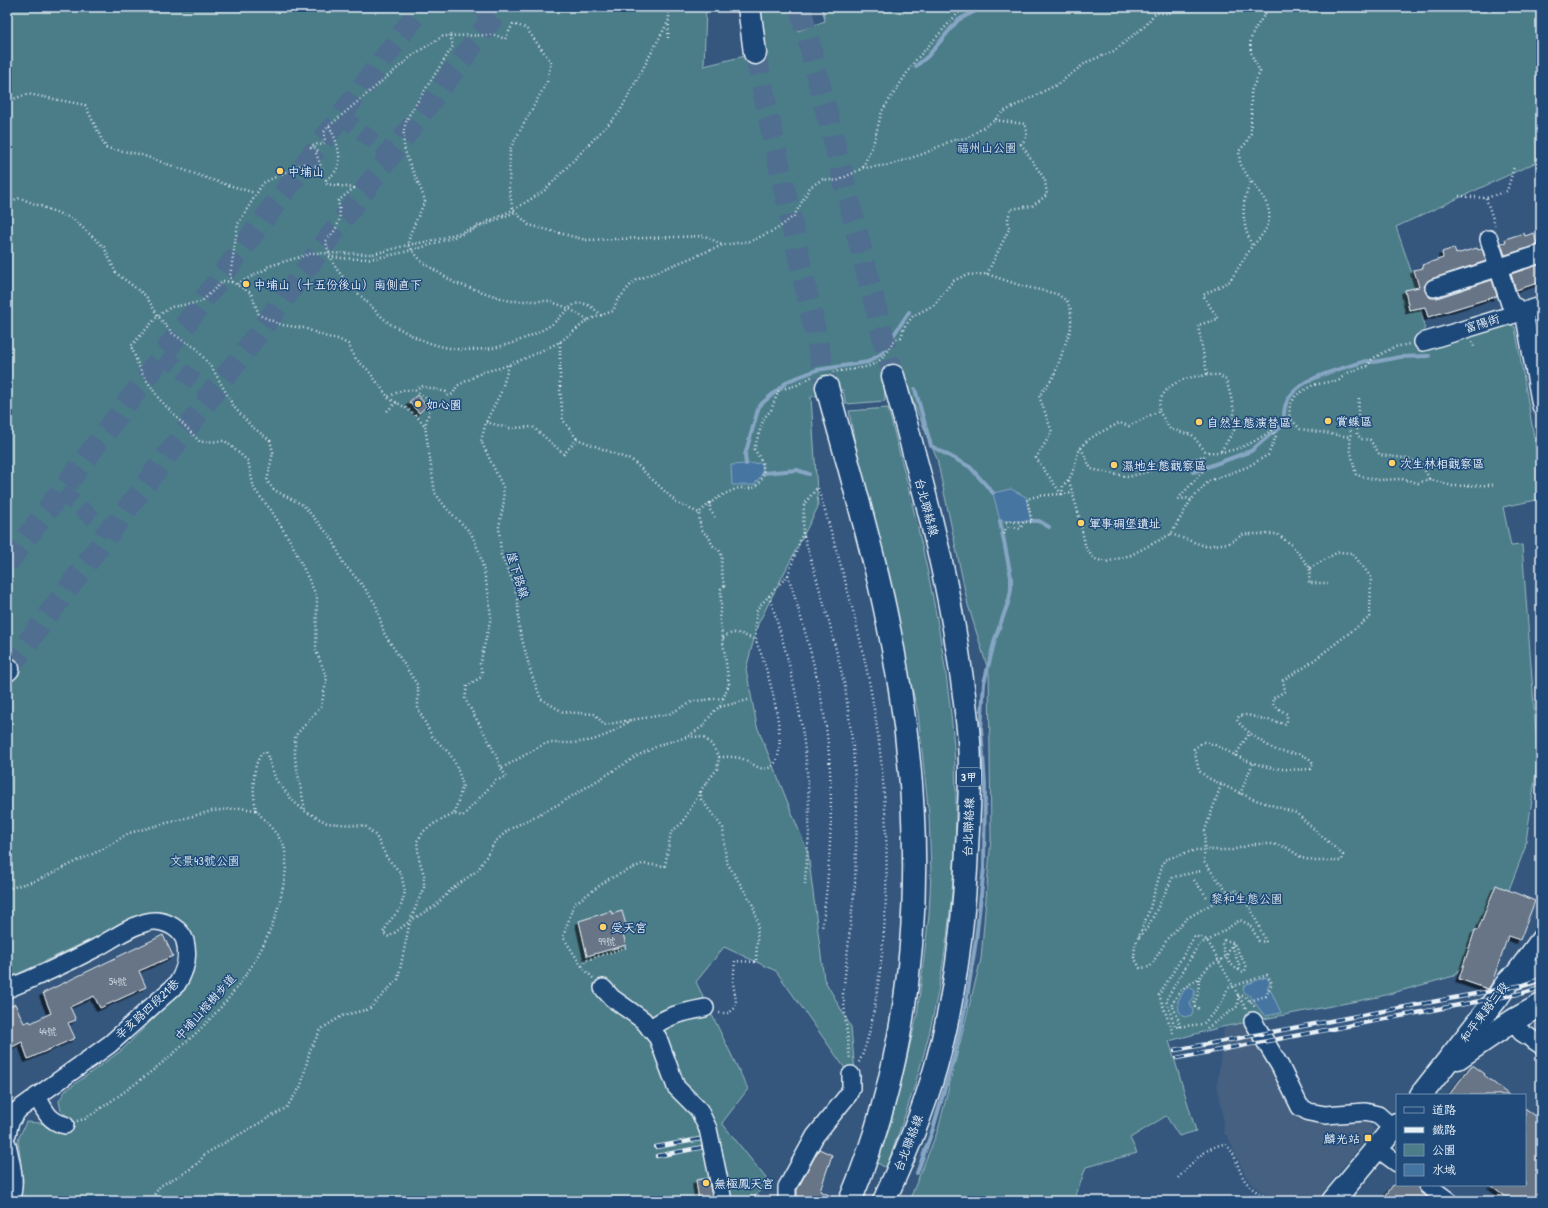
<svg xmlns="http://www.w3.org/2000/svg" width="1548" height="1208" viewBox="0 0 1548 1208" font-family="'Patrick Hand','LXGW WenKai TC',sans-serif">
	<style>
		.built { fill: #446080 }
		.green { fill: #4c7d89; stroke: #9ab7c0 }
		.water { fill: #4474a0; stroke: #86a6c3 }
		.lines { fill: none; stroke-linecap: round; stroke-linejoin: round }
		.stream { stroke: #86a6c3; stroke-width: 4 }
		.building { fill: #677486; stroke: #e8f1f8; filter: url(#shadow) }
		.minor-tunnel { stroke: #506e90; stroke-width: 17; stroke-dasharray: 17 8; stroke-linecap: butt }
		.major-tunnel { stroke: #506e90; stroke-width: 22; stroke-dasharray: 22 11; stroke-linecap: butt }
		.highway-tunnel { stroke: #506e90; stroke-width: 22; stroke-dasharray: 22 11; stroke-linecap: butt }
		.minor-casing { stroke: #e8f1f8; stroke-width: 20 }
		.major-casing { stroke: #e8f1f8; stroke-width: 25 }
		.highway-casing { stroke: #e8f1f8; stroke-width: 25 }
		.path { stroke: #e8f1f8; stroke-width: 2.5; stroke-dasharray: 1 3; stroke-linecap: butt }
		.minor { stroke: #1f4a7a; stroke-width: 17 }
		.major { stroke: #1f4a7a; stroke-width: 22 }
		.highway { stroke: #1f4a7a; stroke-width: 22 }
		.rail-casing { stroke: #e8f1f8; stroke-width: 4.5 }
		.rail { stroke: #1f4a7a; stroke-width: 3; stroke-dasharray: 9; stroke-linecap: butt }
		.minor-bridge-casing { stroke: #e8f1f8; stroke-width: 20; stroke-linecap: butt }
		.minor-bridge { stroke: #1f4a7a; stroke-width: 17 }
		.poi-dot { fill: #ffd166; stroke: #1f4a7a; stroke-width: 1.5 }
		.labels { text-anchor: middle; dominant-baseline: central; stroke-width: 3; stroke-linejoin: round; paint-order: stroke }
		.number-label { font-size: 10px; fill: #c8d2dc }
		.shield { fill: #1f4a7a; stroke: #acbfd2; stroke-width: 1 }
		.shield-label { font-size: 11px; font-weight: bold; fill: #e8f1f8 }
		.park-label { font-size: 12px; fill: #d1e0e7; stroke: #1f4a7a }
		.poi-label { font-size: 12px; fill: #e8f1f8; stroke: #1f4a7a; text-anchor: start }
		.street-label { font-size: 12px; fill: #e8f1f8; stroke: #1f4a7a }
	</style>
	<defs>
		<filter id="shadow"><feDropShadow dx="-3.5" dy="3.5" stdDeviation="0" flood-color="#0009"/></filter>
	</defs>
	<rect width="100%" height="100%" fill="#35577e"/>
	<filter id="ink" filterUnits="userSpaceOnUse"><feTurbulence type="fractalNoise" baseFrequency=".025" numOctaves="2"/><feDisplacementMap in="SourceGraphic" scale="8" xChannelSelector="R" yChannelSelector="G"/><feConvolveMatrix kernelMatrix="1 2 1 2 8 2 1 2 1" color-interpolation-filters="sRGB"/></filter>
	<g filter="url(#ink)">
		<polygon class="built" points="1248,1022 1285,1081 1301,1118 1364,1117 1374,1130 1336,1175 1318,1201 1278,1201 1260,1191 1246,1177 1227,1135 1224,1134 1222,1109 1217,1086 1224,1028"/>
		<g class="green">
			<polygon points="7,7 706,7 704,66 765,51 761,7 792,7 798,31 825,21 822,7 1541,7 1541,160 1396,227 1417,288 1405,290 1409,310 1421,308 1426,337 1425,350 1428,350 1508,323 1515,327 1541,477 1541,499 1503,507 1511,546 1522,545 1538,759 1525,848 1495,926 1454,976 1378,997 1222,1027 1169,1041 1196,1131 1179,1136 1166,1116 1130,1138 1137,1153 1086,1167 1074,1201 909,1201 938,1130 981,959 991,838 989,673 968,605 937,459 901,373 884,381 885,401 846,404 843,390 811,397 818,507 758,624 746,669 757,726 808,853 824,979 851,1027 856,1084 776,971 724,947 696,982 748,1089 722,1123 769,1182 750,1201 20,1201 23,1181 18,1140 26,1122 41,1123 61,1134 66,1115 61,1111 59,1101 65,1091 122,1050 183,989 192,971 195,964 194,943 186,926 176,918 160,912 145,914 7,979"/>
			<path d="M 888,408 C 912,501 936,595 948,690 C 963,796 956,907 934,1012 C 923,1065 905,1117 886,1168 L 876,1162 L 889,1130 L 917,1016 L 929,915 L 931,872 L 929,816 L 918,713 L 859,465 L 849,411 Z"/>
		</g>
		<g class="water">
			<polygon points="762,463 763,473 754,485 732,485 731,465"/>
			<polygon points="1011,489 1026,497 1031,521 1000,521 993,493"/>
			<polygon points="1266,977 1270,982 1267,988 1271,991 1281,1013 1265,1016 1249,995 1245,993 1243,989 1245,985"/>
			<path d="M 1189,987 L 1194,990 C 1195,996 1194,999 1190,1003 L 1193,1011 L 1192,1015 L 1184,1017 L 1179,1011 L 1178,1001 L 1185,989 Z"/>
		</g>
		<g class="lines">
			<g class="stream">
				<polyline points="916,66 928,56 958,20 983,7"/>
				<polyline points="915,389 931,446 970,467 993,493"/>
				<path d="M 1284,415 C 1284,379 1339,370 1366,361 L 1374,362 L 1400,357 L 1429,356"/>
				<polyline points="1276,431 1286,422"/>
				<polyline points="746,464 745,455 759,406 788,381 817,370 868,362 881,354 909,312"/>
				<polyline points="1193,472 1251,451 1272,433"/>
				<polyline points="763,473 797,470 809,474"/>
				<polyline points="1031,521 1039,521 1049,527"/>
				<polyline points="917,1173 933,1129 954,1057 966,1004 976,940 984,868 985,784 981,729 984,683 995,639 1009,600 1011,589 1011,577 1000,521"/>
			</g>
		</g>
		<g class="building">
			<polygon points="1524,233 1525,236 1534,233 1537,245 1541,244 1505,255 1501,243 1506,242 1505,239"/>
			<polygon points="1454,248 1456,254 1477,248 1478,250 1482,249 1486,261 1431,279 1424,286 1427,295 1431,298 1437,298 1492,280 1497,296 1428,317 1425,307 1409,310 1405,290 1419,287 1414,270 1423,268 1422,265 1443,258 1442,252"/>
			<polygon points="1541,264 1541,282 1516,290 1511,274"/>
			<polygon points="417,395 427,406 419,413 409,402"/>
			<polygon points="1496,885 1535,901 1520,940 1508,936 1492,983 1488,989 1459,979 1475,930 1478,930"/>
			<polygon points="611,911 612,914 622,911 628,932 623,934 626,945 587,956 579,921"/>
			<polygon points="163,935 173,956 139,971 146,987 100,1008 94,996 70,1007 76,1020 68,1023 75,1038 28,1059 22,1042 12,1047 7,1034 7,1008 15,1004 24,1023 30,1021 31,1023 51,1013 43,993"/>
			<polygon points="1471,1066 1474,1066 1485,1074 1484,1075 1509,1095 1449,1095"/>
			<polygon points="1525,1108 1541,1120 1541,1201 1511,1201 1491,1185 1525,1185"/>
			<polygon points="819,1149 832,1155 820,1191 838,1199 838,1201 797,1201 797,1190"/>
			<polygon points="708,1178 713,1201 699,1201 696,1180"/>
			<polygon points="1393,1185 1417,1185 1421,1193 1432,1201 1382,1201"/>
		</g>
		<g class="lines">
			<g class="minor-tunnel">
				<polyline points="479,7 492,18"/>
				<polyline points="341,116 391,155"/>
				<polyline points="163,355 212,395"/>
				<polyline points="61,492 110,532"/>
			</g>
			<g class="major-tunnel">
				<polyline points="7,564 422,7"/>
				<polyline points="8,669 501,7"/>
			</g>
			<g class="highway-tunnel">
				<polyline points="800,7 893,376"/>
				<polyline points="755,53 827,387"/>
			</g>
			<g class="minor-casing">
				<g id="minor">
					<polyline points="1489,239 1510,304 1524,312"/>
					<polyline points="1434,288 1541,254"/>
					<polyline points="1524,312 1541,406"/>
					<polyline points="1423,342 1541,306"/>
					<polyline points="1510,979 1541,937"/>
					<polyline points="603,988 612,998 643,1020 658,1038 676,1087 699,1110 708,1129"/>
					<path d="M 7,989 C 37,977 67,963 96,948 C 111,940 139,920 156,921 C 168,922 181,929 185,941 C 189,957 186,970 177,984 L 110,1044 L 18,1110 L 10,1122 L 7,1134"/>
					<polyline points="1514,1020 1521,1032 1541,1045"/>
					<polyline points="1253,1021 1280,1066 1300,1107 1309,1112 1325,1115 1365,1112 1378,1115 1393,1128"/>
					<path d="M 650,1029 C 667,1015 684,1012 705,1008"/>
					<path d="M 37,1096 C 44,1110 49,1122 65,1125"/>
					<path d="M 7,1144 C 11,1163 17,1182 10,1201"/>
					<polyline points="1378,1149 1397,1163"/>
					<polyline points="713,1152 723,1201"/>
					<polyline points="1427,1185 1449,1201"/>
					<polyline points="787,1201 787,1187 791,1180 815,1136 848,1095 851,1088 851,1075"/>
				</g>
			</g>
			<g class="major-casing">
				<g id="major">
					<polyline points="7,670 8,669"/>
					<polyline points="1458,1058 1514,1020 1541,1005"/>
					<polyline points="1421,1095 1497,998 1510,979 1541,970"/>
					<polyline points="1333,1201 1397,1124"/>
				</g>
			</g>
			<g class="highway-casing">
				<g id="highway">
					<polyline points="749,7 755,53"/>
					<path d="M 827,387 C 847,461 869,534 885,609 C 928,808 929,1012 850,1201"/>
					<path d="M 884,1201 C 904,1157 923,1113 936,1066 C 956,995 964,921 967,848 C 969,809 972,768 968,729 C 961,663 950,597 934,532 C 922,480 907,428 893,376"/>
				</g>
			</g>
			<g class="path">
				<path d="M 450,35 L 453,46 L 409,115 C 393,148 416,170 425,201 L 410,234 L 408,245 L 422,262 L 455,283 L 510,301 L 549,301 L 568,308 L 588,320"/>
				<polyline points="668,38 669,23"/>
				<polyline points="7,101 28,94 85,105 106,148 139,154 212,180 255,193"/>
				<path d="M 329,126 C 335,136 345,161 335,172 C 333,175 329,177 326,180 L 327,184 L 354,188 L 338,201 C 342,219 339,227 326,241 C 330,266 343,278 361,296 C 370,305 379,315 389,323 C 393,326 398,328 402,330 C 429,346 455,352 486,349 C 509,346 531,337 551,325 C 560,319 570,304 579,303 C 588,303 596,310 602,316"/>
				<polyline points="863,167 874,141 882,111 915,61 958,13 970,7"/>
				<path d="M 1252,182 C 1272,207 1278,221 1252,246"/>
				<polyline points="1459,196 1486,198 1507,191 1514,167"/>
				<polyline points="1486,198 1495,225"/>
				<polyline points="7,202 20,198 73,219 104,247 116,273 146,296 158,316 173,334 196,348 214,371 234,407 251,426 270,440 273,452 267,481 274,490 303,505 333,540 343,563 364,587 376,605 384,633 418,686 418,709 432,736 450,754 456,765 463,785 454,814"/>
				<path d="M 329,257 C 344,258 360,260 375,258 C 424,250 470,232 515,212"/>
				<path d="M 987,274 L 1009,229 L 1008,218 L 1011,209 L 1032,206 L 1047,195 L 1045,180 L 1021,144 C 1028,137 1028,133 1025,124 L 995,120"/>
				<polyline points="232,282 223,281 201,302 171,307 158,316 131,346 141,372 160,400 200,442 225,441 248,461 254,489 271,510 292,544 317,597 316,651 327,678 321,707 295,736 295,758 305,810"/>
				<polyline points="237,284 266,269 266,267 313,253 373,254 408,245 436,240 471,229 513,210 544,191 619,113 669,20 669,7"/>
				<polyline points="560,342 560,389 563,420 577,439"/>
				<polyline points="1472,342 1475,349"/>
				<polyline points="509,365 501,392 486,422 481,441 503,487 504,501 499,527 501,555 514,584 518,603 519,628 531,673 541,699 563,712 595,714 604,725 631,720"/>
				<path d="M 833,372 C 847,369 870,370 881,359 C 889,351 890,341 901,337 L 905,326 L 913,316 L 934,305 L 953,281 L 966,275 L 987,274 L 1022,286 L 1057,294 L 1067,301 L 1071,310 L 1071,328 L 1054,376 L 1039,396 L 1052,432 L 1036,458 L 1062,495"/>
				<path d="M 1207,374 L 1198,325 L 1218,319 L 1203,295 L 1230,281 L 1252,246 C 1242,224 1240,205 1251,182 L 1240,163 L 1239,151 L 1247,142 L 1251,133 L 1251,91 L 1260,72 C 1258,67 1255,63 1253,58 C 1244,35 1260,25 1269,7"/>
				<polyline points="415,390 421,386 446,392 448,397"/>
				<polyline points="448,397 453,394 457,386 483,372 500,368 526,358 560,342 588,320 613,311 617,301 634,281 723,245 751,241 777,229 794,216 810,187 823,179 837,181 863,168 889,165 923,154 953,140 967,138 995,120 1003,112 1058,84 1087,62 1114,51 1145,26 1155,13 1169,13 1181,7"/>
				<path d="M 388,398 C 403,406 415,412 425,426"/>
				<polyline points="387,411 397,402"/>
				<path d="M 1159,411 L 1170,429 L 1192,435 L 1206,452 C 1240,455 1263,437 1289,417 L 1290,405 L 1296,395 L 1313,385 L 1339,380 L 1347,373 L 1368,366 L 1372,359 L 1394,347 L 1410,344"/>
				<polyline points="1289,417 1300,429 1350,437"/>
				<polyline points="486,422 508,428 533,427 564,454 577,439 633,461 677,503 699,513"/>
				<path d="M 1351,426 L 1357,427 L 1357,434 L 1361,439 L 1370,440 L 1380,455 C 1401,458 1421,456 1429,479 L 1418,483 L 1402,479 L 1378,480 L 1356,475 L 1350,448 Z"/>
				<polyline points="1357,427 1359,398"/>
				<polyline points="1081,448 1091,469 1128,477 1204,456"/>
				<polyline points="1429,479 1452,486 1493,485"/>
				<polyline points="1069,481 1078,512 1086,549 1095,559 1106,562 1131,555 1171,534 1191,500 1209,481 1247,467 1268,455 1276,436 1272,430"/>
				<path d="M 818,488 C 837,551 856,615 869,681 C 887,772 892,878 880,970 C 876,998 871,1040 858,1064"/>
				<path d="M 1062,495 L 1063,485 C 1076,475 1073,462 1080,449 C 1088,436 1108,429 1120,423 L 1129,426 L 1159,411 C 1158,381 1194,374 1219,375 L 1226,380 L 1230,393 L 1234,411 L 1234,430 L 1220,453"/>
				<polyline points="1191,500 1186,498 1177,500 1203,471 1204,455"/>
				<polyline points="710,502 710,510 715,517"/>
				<path d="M 1006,522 L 1032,522 L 1027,499 C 1040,494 1058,495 1073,493"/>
				<polyline points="803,532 830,625 845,687 853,747 857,813 855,883 843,994 850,1060"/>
				<polyline points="1004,534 1006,528 1009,526 1020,529 1024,522"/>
				<polyline points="1171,534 1205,546 1229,543 1244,534 1277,534 1292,545 1310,568 1309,583 1328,583"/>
				<path d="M 788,575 C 805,630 822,686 828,744 C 834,805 830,868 822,929"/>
				<path d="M 769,596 C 793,669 808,736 809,814 C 810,837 806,861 805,884"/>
				<path d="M 723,638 C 736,628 742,635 756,640"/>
				<polyline points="720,707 748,700"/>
				<path d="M 688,737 C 708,735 710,742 719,757 L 717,769 L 701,790 L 701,799 L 723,828 L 726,861 L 753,905 L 758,923 L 756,962 L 735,961 L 733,983 L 736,1000 L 735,1008 L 729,1013 L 717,1013"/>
				<polyline points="1235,756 1250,732"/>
				<path d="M 719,757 C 727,757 735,756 743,759 C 752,762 758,771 768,768 C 794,761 769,677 763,659 C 761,652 757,646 756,639 C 755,629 756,618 757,609 L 788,575 L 803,532 L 804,504 L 817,488"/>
				<polyline points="502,768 546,743 573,743 593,740 609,734 631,720 669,714 694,701 724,698"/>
				<polyline points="1221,785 1205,830 1204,862 1228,893"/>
				<polyline points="1240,794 1253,763"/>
				<polyline points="1194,880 1207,897"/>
				<path d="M 7,889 L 38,880 L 105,848 L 129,833 L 212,811 L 240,808 L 256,810 C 253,794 251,767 262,753 L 266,752 L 276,780 L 294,802 L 305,811 L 327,823 L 365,826 L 376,836 L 387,858 L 401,873 L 405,892 L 400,909 L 389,922 L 383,933 L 389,937 L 410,921 L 435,906 L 452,889 L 478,870 L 495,842 L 508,830 L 559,804 L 639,755 L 662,744 L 687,737 L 702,727 L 715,710 L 720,707 L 729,684 L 719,614 L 721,610 L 721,589 L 724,586 L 721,568 L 722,556 L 719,550 L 712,545 L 709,536 C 699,532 700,523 699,513 C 710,502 721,495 736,489 C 741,487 746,489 752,488 C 756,487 759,484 761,480 C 767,469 761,459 754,449 L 764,418 L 771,410 L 779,390 L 797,385 L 813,376"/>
				<polyline points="1139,937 1148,927 1173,877 1201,871"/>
				<path d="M 1224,940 L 1233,942 L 1245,964 L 1246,969 L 1244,972 C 1230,968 1224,956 1222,943 Z"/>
				<polyline points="1232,946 1239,965 1239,970"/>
				<polyline points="582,966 586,960 627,947"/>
				<polyline points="593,978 583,968 563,937 574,904 609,879 642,864 665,866 671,832 682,823 701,791"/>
				<polyline points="1199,979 1198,994 1194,1004 1195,1007 1200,1009"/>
				<path d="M 1250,1001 L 1266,996 L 1272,983 L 1267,975 L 1228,988 L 1220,1006 L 1203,1024 L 1175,1027 L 1166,1000 L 1199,944 L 1211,939 L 1240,920 L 1250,925 L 1259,941 L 1266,942 L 1251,909 L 1235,890 L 1186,919 L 1168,938 L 1150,967 L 1140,968 L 1134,957 L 1135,946 L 1149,911 L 1164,860 L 1195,850 L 1232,850 L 1254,844 L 1272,844 L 1286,847 L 1302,858 L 1314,861 L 1341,861 L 1343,855 L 1296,813 L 1253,799 L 1208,778 L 1199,771 L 1194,749 L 1203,742 C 1215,743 1224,750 1235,755 C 1260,768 1283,771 1311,769 L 1313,763 C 1305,751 1289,755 1276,750 C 1267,746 1242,729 1237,720 L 1239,716 L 1247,715 L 1285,724 L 1287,722 L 1287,714 L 1274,706 L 1272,699 L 1285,691 L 1283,680 L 1305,667 L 1370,617 L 1371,577 L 1352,553 L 1338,552 L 1310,568"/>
				<polyline points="1179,1027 1179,1021 1172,1004 1181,990 1199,978 1209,966 1226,957 1233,942"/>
				<polyline points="1207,1028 1238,1006 1238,996 1245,996 1255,1007"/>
				<polyline points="1173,1033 1159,995 1195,936 1207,940 1246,1009"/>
				<path d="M 77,1121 L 85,1119 C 164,1066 256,997 280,900 C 284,881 289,865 284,846 C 281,837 263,819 256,810"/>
				<path d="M 1178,1178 C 1191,1164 1205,1147 1224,1144 C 1235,1149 1237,1168 1244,1179 C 1251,1190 1262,1195 1273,1201"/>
				<polyline points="150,1201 160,1186 189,1170 199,1162 205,1154 286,1108 301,1086 310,1050 321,1029 342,1016 369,1009 398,979 410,921 424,887 424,875 419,859 417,841 424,831 435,823 454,814 463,816 496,780 506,778 490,743 465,699 467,686 483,676 480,664 491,617 488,591 480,554 471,533 447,509 435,493 425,426 431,405 428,400 415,390 402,390 388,397 368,370 356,359 348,344 338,339 327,337 304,328 282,325 259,315 251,293 232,282 230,276 238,224 263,183 296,167 304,164 311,167 318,166 319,171 322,169 316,153 318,152 315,148 311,148 311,146 318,144 322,145 325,141 324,132 329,126 413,55 443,36 495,35 505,39 513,24 526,28 551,62 547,82 510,149 509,189 513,210 529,225 586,240 705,236 723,245"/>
			</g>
			<use href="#minor" class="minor"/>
			<use href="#major" class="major"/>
			<use href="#highway" class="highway"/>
			<g class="rail-casing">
				<g id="rail">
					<polyline points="1175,1050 1523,985 1541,979"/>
					<polyline points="1177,1058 1523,993 1541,988"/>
					<polyline points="656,1147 717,1136"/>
					<polyline points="657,1156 719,1144"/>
				</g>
			</g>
			<use href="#rail" class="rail"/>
			<g class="minor-bridge-casing">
				<polyline id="minor-bridge" points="708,1129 713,1152"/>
			</g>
			<use href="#minor-bridge" class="minor-bridge"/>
		</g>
	</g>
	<g class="poi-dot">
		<circle cx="280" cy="171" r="4"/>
		<circle cx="246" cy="284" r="4"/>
		<circle cx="418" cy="404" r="4"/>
		<circle cx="1328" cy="421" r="4"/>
		<circle cx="1199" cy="422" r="4"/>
		<circle cx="1392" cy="463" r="4"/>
		<circle cx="1114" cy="465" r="4"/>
		<circle cx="1081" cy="523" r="4"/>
		<circle cx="603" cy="927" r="4"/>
		<rect x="1364" y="1134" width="8" height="8" rx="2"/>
		<circle cx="706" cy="1183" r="4"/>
	</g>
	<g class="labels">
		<g class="number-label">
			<text x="607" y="941">99號</text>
			<text x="118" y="981">54號</text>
			<text x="48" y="1031">44號</text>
		</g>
		<rect class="shield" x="957" y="768" width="24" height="18" rx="3"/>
		<g class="shield-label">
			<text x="969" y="777">3甲</text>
		</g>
		<g class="park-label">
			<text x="987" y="147">福州山公園</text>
			<text x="205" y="860">文景43號公園</text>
			<text x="1247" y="898">黎和生態公園</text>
		</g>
		<g class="poi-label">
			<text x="288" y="171">中埔山</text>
			<text x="254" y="284">中埔山（十五份後山）南側直下</text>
			<text x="426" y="404">如心園</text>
			<text x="1336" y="421">賞蝶區</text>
			<text x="1207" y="422">自然生態演替區</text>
			<text x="1400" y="463">次生林相觀察區</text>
			<text x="1122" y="465">濕地生態觀察區</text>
			<text x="1089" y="523">軍事碉堡遺址</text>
			<text x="611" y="927">受天宮</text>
			<text x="1360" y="1138" text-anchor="end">麟光站</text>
			<text x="714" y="1183">無極鳳天宮</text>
		</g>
		<g class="street-label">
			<text transform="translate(1482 323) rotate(-18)">富陽街</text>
			<text transform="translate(927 507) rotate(75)">台北聯絡線</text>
			<text transform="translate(518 575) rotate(73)">崖下路線</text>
			<text transform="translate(968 827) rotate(-88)">台北聯絡線</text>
			<text transform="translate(205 1007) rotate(-48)">中埔山榕樹步道</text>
			<text transform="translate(147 1009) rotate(-43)">辛亥路四段21巷</text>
			<text transform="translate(1484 1012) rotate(-53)">和平東路三段</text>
			<text transform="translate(908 1143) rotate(-69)">台北聯絡線</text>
		</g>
	</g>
	<rect width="1548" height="1208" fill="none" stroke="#1f4a7a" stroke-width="24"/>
	<rect x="12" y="12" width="1524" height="1184" fill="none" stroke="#e8f1f8" stroke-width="1.5" filter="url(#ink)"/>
	<rect x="1396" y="1094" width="130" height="92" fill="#1f4a7a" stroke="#6f8dac"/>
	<rect x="1404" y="1107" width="20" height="6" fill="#1f4a7a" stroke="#6f8dac"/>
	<text x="1432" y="1114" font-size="12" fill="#e8f1f8">道路</text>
	<rect x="1404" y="1127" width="20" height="6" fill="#e8f1f8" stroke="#6f8dac"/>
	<text x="1432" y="1134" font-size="12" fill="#e8f1f8">鐵路</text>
	<rect x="1404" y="1144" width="20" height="12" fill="#4c7d89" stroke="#6f8dac"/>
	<text x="1432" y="1154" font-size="12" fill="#e8f1f8">公園</text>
	<rect x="1404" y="1164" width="20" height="12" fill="#4474a0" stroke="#6f8dac"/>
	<text x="1432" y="1174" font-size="12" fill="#e8f1f8">水域</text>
</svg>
